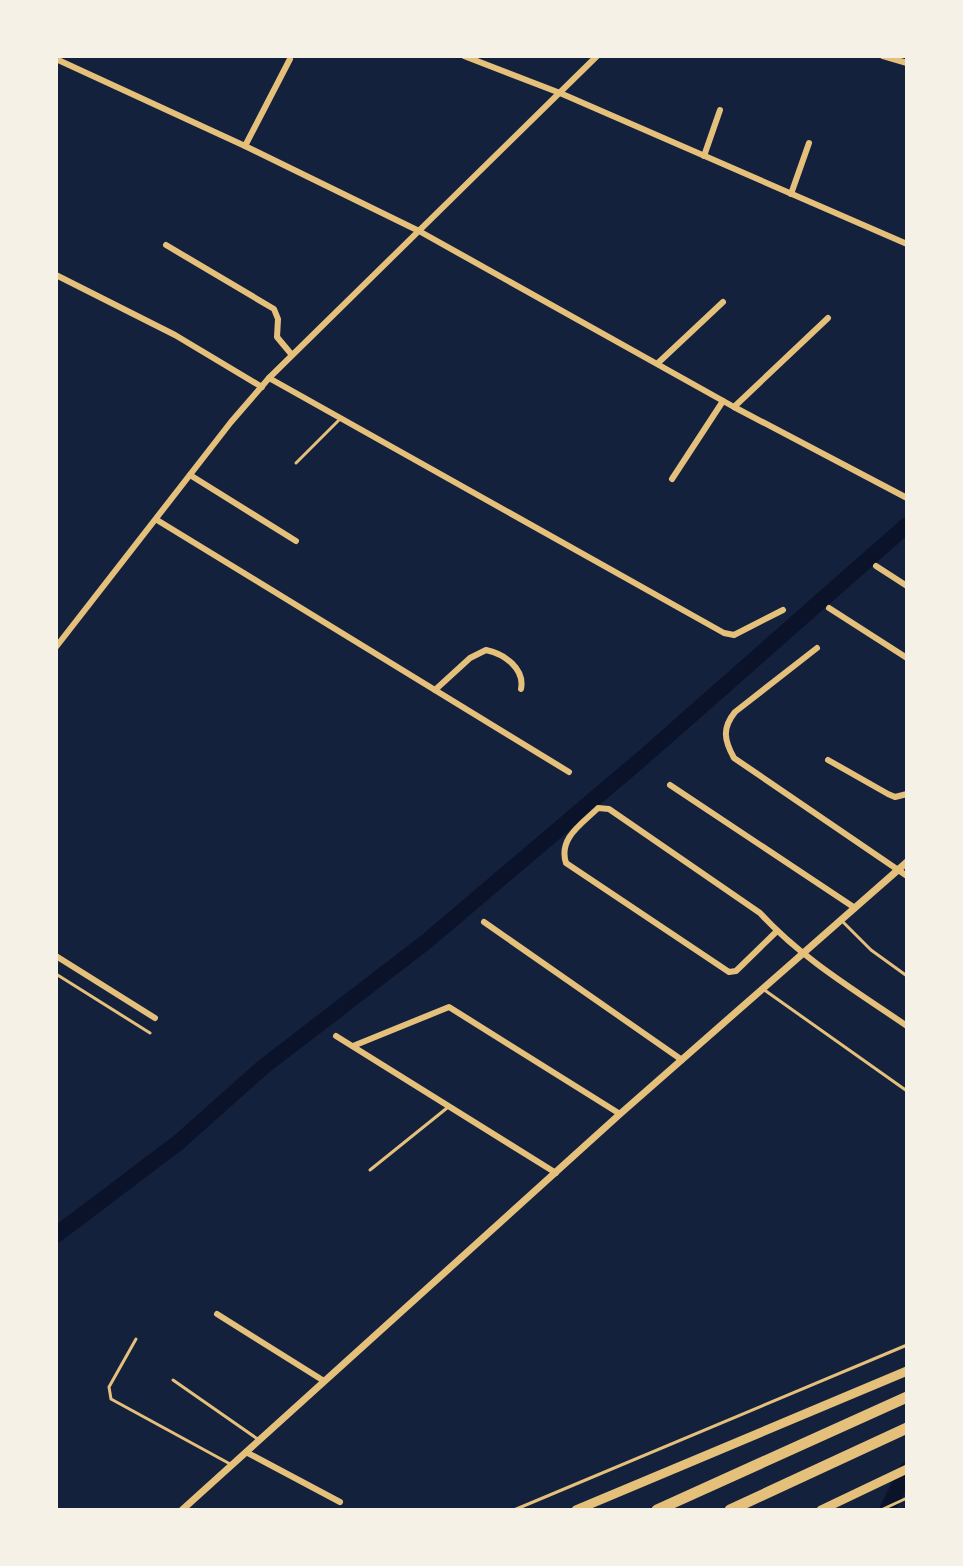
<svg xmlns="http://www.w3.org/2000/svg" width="963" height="1566" viewBox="0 0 963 1566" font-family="'Exo 2',sans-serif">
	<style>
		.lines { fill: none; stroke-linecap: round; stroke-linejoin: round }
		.canal { stroke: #0b132b; stroke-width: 16 }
		.path { stroke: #e5c07b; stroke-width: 3 }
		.service { stroke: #e5c07b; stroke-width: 3 }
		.minor { stroke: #e5c07b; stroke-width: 6 }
		.tertiary { stroke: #e5c07b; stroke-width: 7 }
		.primary { stroke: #e5c07b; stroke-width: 9 }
		.motorway { stroke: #e5c07b; stroke-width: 11 }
	</style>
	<rect width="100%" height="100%" fill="#14213d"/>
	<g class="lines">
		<g class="canal">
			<polyline points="56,1235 179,1142 262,1068 427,941 646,755 907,525"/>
			<polyline points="887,1510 907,1470"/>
		</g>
		<g class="path">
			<polyline points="514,1510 907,1345"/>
			<polyline points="881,1510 907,1498"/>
		</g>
		<g class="service">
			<polyline points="296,463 339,420"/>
			<polyline points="843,922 871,950 907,976"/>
			<polyline points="56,974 150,1033"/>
			<polyline points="763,989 907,1091"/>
			<polyline points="370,1170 447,1108"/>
			<polyline points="136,1339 109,1387 111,1399 232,1465"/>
			<polyline points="173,1380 259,1440"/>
		</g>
		<g class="minor">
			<polyline points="464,56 560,93 907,244"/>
			<polyline points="883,56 907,63"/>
			<polyline points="56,59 245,146 419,231 734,407 907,498"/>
			<polyline points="245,146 290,59"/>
			<polyline points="704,156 720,110"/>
			<polyline points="791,194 809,143"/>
			<polyline points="166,245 274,309 278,319 277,337 292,355"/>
			<polyline points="56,275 175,335 262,387"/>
			<polyline points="658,363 723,302"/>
			<polyline points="269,378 724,633 734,635 783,610"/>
			<polyline points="734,407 828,318"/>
			<polyline points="190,475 296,541"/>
			<polyline points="672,479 723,401"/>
			<polyline points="157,520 569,772"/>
			<polyline points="876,566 907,586"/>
			<polyline points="829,608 907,658"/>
			<polyline points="56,647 231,422 269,378 597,56"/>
			<path d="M 817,648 L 735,712 C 722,728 724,740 734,758 L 907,876"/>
			<path d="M 435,690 L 470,658 L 486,650 C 505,654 525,669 521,689"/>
			<polyline points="828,760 888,794 895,797 907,794"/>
			<polyline points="670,785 855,908"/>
			<polyline points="484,922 682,1060"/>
			<path d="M 776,932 L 736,971 L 729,972 L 566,863 C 558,838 582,824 598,808 L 609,809 L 760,913 C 802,959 856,991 907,1026"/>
			<polyline points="56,956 155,1018"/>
			<polyline points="336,1036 556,1173"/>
			<polyline points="353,1046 449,1007 620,1114"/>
			<polyline points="217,1314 324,1381"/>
			<polyline points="246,1452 340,1502"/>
		</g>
		<polyline class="tertiary" points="182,1510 620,1114 907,862"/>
		<g class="primary">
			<polyline points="576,1510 907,1371"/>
			<polyline points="821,1510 907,1469"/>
		</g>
		<g class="motorway">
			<polyline points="657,1510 907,1397"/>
			<polyline points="730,1510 907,1428"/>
		</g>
	</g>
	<rect width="963" height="1566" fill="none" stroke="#f6f1e7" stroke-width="116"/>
</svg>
